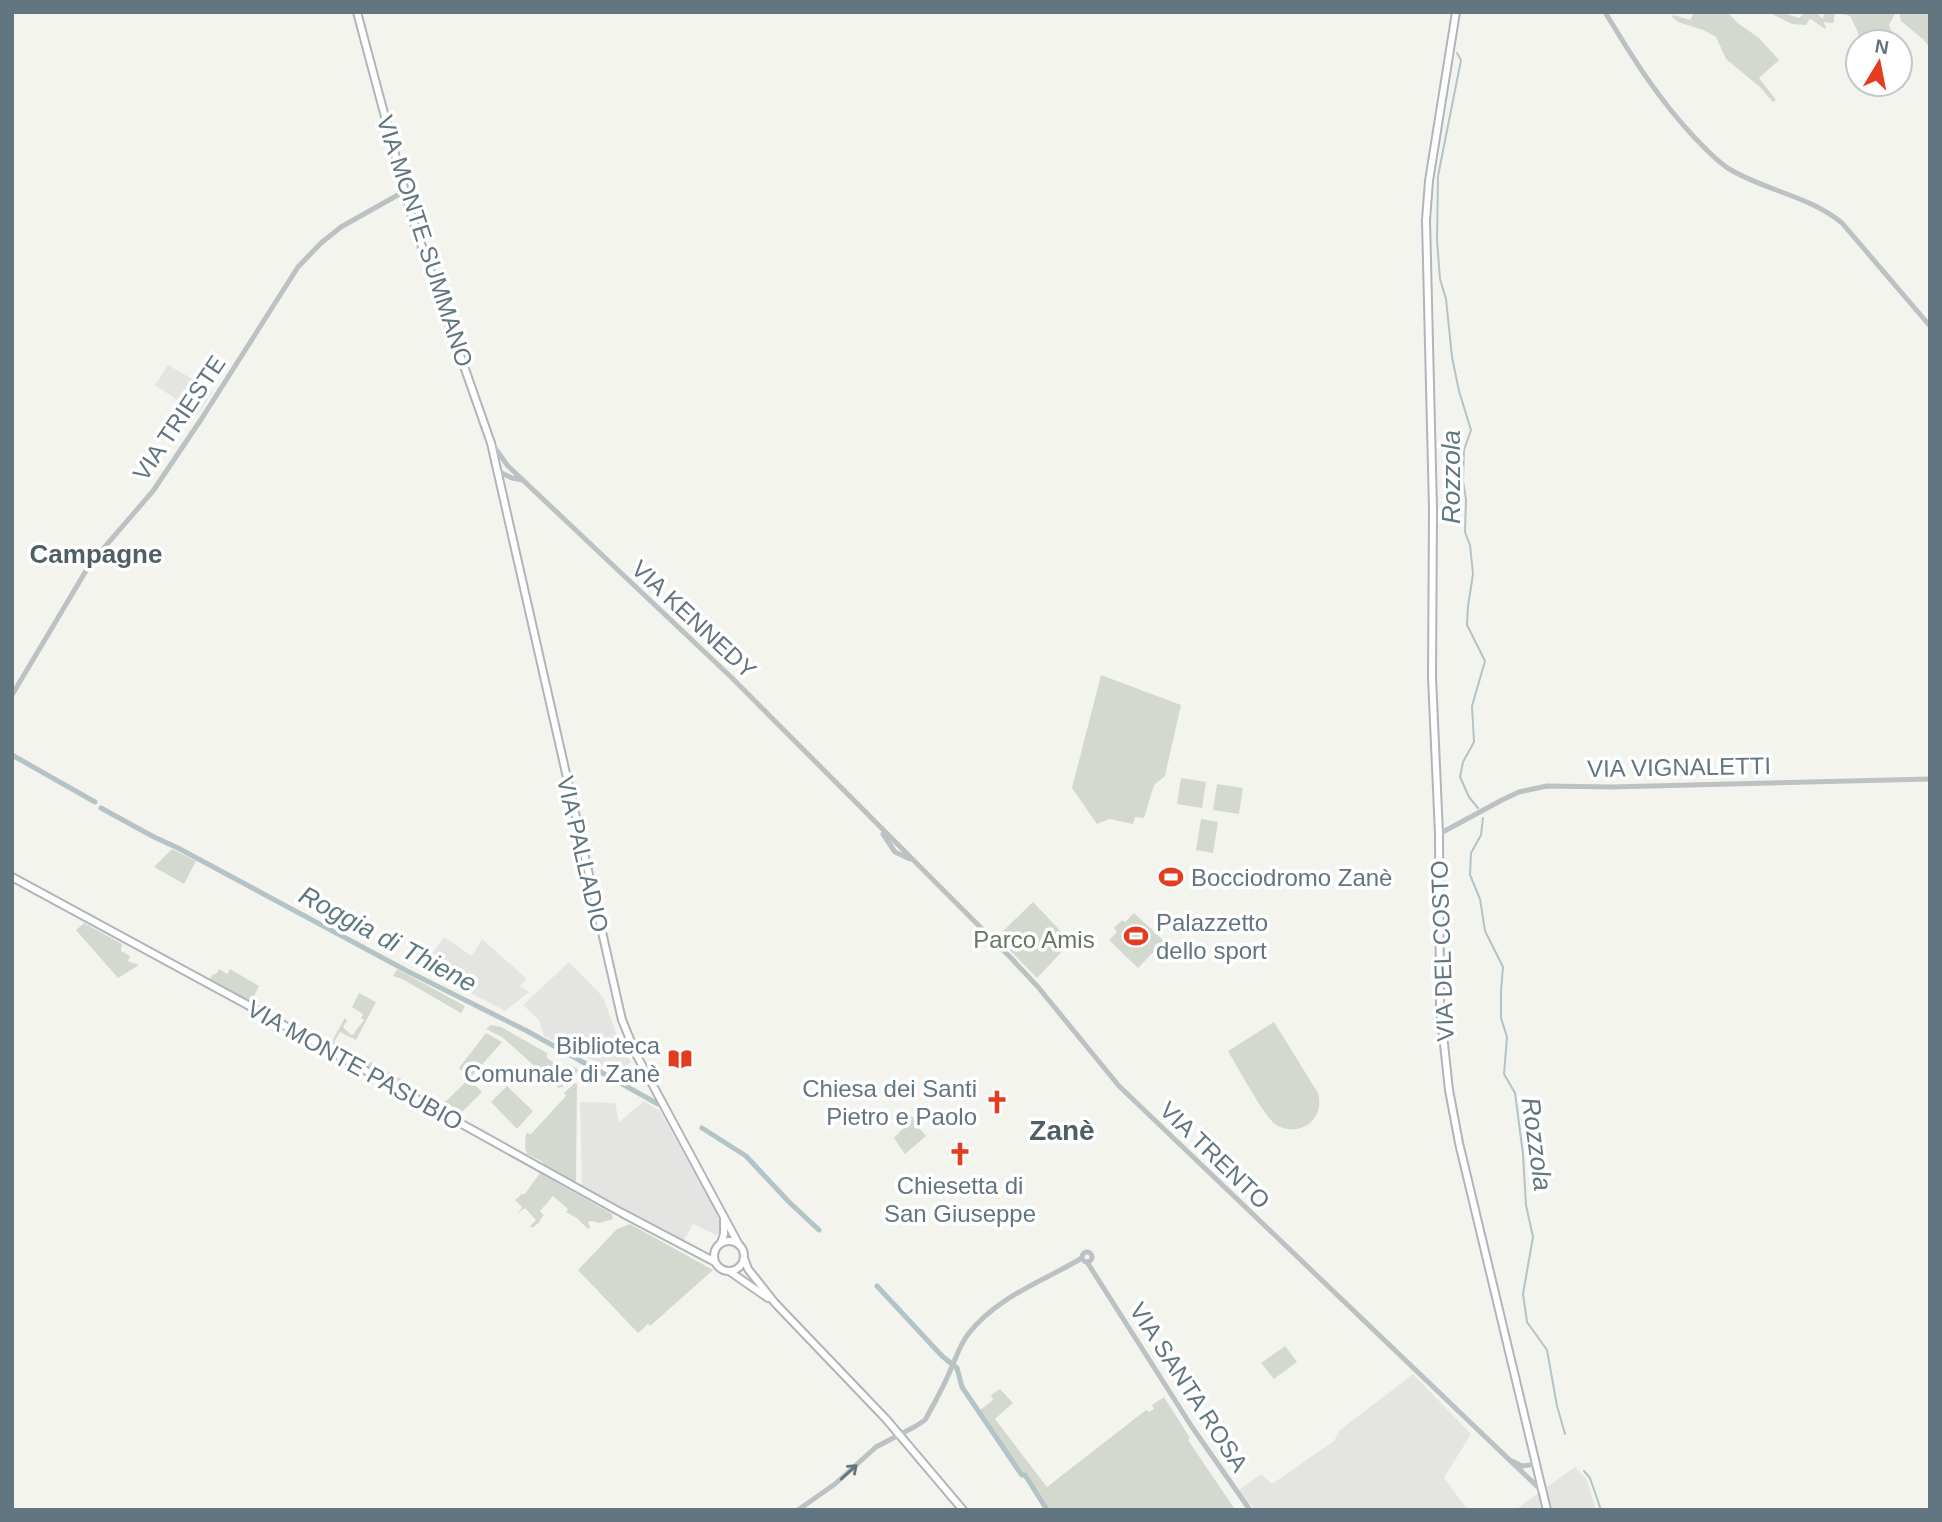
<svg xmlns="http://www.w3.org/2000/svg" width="1942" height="1522" viewBox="0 0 1942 1522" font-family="Arial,sans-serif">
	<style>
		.built { fill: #e4e5e3 }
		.green { fill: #d3d9cf }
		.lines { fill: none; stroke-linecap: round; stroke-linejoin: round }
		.stream { stroke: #b4c3c6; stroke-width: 2 }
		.canal { stroke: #b4c3c6; stroke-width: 5 }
		.major-casing { stroke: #b0b5b8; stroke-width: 10 }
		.minor { stroke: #bcc1c4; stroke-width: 5 }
		.major { stroke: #fff; stroke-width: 6 }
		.oneway { stroke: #627681 }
		.labels { text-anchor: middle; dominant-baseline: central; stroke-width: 7; stroke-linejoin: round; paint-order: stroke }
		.street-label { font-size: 24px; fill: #627681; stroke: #fff }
		.poi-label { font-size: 24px; fill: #627681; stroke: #fff; text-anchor: start }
		.park-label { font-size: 24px; fill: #687861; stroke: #fff }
		.water-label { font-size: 26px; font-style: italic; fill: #5e797f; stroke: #fff }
		.neighbourhood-label { font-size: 26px; font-weight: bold; fill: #505e66; stroke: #fff }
		.quarter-label { font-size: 28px; font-weight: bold; fill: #505e66; stroke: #fff }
	</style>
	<rect width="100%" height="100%" fill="#f4f4ef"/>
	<g class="built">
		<polygon points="168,365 208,388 212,392 198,414 155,385"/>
		<polygon points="444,937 472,956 482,939 527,979 520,986 529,992 505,1011 427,970 434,951"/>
		<polygon points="569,962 603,997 619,1041 631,1062 618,1073 544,1036 539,1020 523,1005"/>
		<polygon points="644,1101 660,1111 702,1186 706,1190 722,1226 722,1232 716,1235 693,1224 683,1242 582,1187 580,1102 615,1103 619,1122"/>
		<polygon points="1413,1374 1471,1434 1444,1478 1468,1510 1255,1510 1239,1490 1261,1474 1272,1484 1334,1441 1340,1430"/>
		<polygon points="1575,1467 1587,1480 1596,1510 1515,1510"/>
	</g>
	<g class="green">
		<polygon points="1694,12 1727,12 1739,24 1759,38 1779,60 1759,78 1776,100 1773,102 1760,87 1726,59 1716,37 1703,30 1678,22 1672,17 1674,15 1690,20"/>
		<polygon points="1768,12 1781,12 1799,18 1805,12 1816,12 1823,19 1824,12 1896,12 1889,25 1892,33 1886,35 1882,42 1860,42 1857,30 1850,16 1840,13 1834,15 1834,22 1832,23 1824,22 1826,28 1825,29 1811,19 1809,20 1806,25 1792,24"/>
		<polygon points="1899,12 1930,12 1930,48 1924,40 1901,21"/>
		<polygon points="1101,675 1181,705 1165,776 1154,785 1144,818 1135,817 1133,824 1109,819 1097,824 1072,788"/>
		<polygon points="1181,778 1206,782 1202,808 1177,804"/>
		<polygon points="1217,784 1243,788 1239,814 1213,810"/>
		<polygon points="1201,819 1218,822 1213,853 1196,850"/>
		<polygon points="172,849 196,861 184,884 154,867"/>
		<polygon points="1033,902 1071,942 1037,978 997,937"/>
		<polygon points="1134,913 1164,941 1138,968 1109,940 1117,932 1114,928 1122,920 1125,922"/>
		<polygon points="84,923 122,944 121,951 130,956 128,961 139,965 118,978 76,930"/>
		<polygon points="219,969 227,974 230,969 259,986 250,1004 209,981 212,975 217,973"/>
		<polygon points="397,969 465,1006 461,1013 402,979 393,976"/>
		<path d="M 359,993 L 376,1002 L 356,1040 L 340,1032 L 334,1042 L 419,1089 L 415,1092 L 389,1079 L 387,1080 L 334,1051 L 332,1041 L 345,1018 L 347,1021 L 343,1027 L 351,1035 L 354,1034 C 357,1027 360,1026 364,1020 L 361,1018 L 363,1014 L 352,1007 Z"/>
		<path d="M 1274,1022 L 1318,1093 C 1321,1104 1319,1114 1311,1122 C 1301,1131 1286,1132 1275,1124 C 1264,1116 1237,1066 1228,1051 Z"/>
		<polygon points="491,1025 501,1027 547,1053 547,1058 564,1069 567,1070 572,1066 579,1070 571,1078 565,1072 558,1079 564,1086 559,1088 502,1037 486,1029"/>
		<polygon points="486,1033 502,1042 469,1079 482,1092 462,1112 445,1102 469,1079 459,1068"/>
		<polygon points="575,1083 577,1084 576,1182 573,1183 544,1167 543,1162 527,1154 525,1147 526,1133 531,1134 566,1096 564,1093"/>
		<polygon points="507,1086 533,1111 517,1129 491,1102"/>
		<polygon points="911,1116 916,1120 914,1122 926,1136 905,1154 894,1138 909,1122 907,1119"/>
		<polygon points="540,1173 612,1214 613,1219 599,1223 591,1221 588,1222 590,1227 588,1229 577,1218 566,1212 568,1209 553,1196 540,1211 544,1215 540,1220 540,1222 532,1228 530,1226 536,1220 525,1208 518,1213 522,1207 515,1200 521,1195 520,1194 525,1194"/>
		<polygon points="630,1224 713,1270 650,1326 648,1324 638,1333 578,1270 617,1229"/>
		<polygon points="1285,1346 1297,1362 1274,1379 1261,1363"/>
		<polygon points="1000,1389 1013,1403 995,1419 1047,1487 1146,1410 1149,1412 1154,1409 1152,1405 1164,1397 1190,1438 1188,1440 1234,1508 1231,1510 1048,1510 980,1410 993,1400 991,1395"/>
	</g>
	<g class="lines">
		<g class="stream">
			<polyline points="1457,53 1461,60 1438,176 1437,240 1440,279 1446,299 1452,357 1459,391 1471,430 1464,450 1463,481 1466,499 1465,532 1470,545 1473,574 1468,606 1467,625 1485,661 1472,706 1474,742 1463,762 1460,777 1469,797 1478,808"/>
			<polyline points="1483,818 1481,835 1471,853 1470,875 1480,899 1485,931 1503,967 1501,991 1501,1018 1507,1037 1504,1074 1515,1093 1523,1154 1526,1205 1533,1237 1523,1294 1527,1322 1547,1350 1557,1406 1565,1434"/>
			<polyline points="1584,1471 1590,1478 1601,1510"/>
		</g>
		<g class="canal">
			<polyline points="12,755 95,802"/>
			<polyline points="101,808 154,837 178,848 409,972 527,1031 658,1104"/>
			<polyline points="702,1128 746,1156 789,1202 819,1230"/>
			<polyline points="877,1286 942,1356 957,1368 962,1387 1019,1471 1022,1475 1025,1475 1047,1510"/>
		</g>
		<g class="major-casing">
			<g id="major">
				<polyline points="357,12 412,218 491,443 622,1020 636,1054 738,1243"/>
				<polyline points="1456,12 1429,181 1426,220 1433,509 1432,677 1439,834 1440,1007 1449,1090 1459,1143 1547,1510"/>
				<polyline points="12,877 244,1003 622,1213 715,1262"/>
				<circle cx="729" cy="1256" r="15"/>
				<polyline points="721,1243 724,1234 724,1219"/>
				<polyline points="744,1258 748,1269 775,1303 886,1419 963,1510"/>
				<polyline points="729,1271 768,1298"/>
			</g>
		</g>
		<g class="minor">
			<path d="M 1605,12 C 1632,57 1659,100 1695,138 C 1706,149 1717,162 1731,170 C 1767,191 1809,196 1842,223 L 1930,326"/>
			<polyline points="492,444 508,466 731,677 1012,959 1038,987 1119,1086 1542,1491"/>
			<polyline points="497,471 512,478 523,480"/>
			<polyline points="12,695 90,564 153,491 202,418 298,267 321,243 341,227 405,191"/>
			<polyline points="883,834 895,852 910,859"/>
			<polyline points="1439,834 1502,800 1519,792 1547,786 1611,787 1930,779"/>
			<circle cx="1087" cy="1257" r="5"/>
			<polyline points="1087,1262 1192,1427 1250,1510"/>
			<polyline points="1512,1461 1522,1466 1536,1464"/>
			<path d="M 798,1510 L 835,1484 L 876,1447 L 916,1426 L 925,1420 C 934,1404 943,1388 950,1371 C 956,1358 960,1344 969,1333 C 998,1296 1044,1281 1082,1258"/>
		</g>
		<use href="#major" class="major"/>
	</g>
	<defs><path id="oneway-shaft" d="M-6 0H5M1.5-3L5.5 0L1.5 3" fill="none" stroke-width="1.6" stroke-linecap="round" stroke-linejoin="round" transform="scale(1.75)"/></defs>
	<use class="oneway" href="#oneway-shaft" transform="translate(849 1472) rotate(-42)"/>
	<defs>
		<g id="stadium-bare" transform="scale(1.89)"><path d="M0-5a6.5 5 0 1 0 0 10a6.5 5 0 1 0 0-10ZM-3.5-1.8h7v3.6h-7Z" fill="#e43c20" stroke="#fff" stroke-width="2.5" paint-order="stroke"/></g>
		<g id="library-bare" transform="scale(1.89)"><path d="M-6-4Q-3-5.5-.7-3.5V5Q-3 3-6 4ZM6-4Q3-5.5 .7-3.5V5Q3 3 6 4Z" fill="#e43c20" stroke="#fff" stroke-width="2.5" paint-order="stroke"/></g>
		<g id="church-bare" transform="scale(1.89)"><path d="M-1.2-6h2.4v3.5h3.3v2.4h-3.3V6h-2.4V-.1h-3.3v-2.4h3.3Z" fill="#e43c20" stroke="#fff" stroke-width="2.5" paint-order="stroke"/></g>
	</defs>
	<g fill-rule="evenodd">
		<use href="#stadium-bare" x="1171" y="877"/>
		<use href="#stadium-bare" x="1136" y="936"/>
		<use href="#library-bare" x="680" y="1059"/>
		<use href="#church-bare" x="997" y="1102"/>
		<use href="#church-bare" x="960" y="1154"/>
	</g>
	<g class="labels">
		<g class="street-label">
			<text transform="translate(425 241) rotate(72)">VIA MONTE SUMMANO</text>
			<text transform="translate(179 418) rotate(-56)">VIA TRIESTE</text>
			<text transform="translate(694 619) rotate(43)">VIA KENNEDY</text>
			<text transform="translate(1679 767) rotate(-1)">VIA VIGNALETTI</text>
			<text transform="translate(583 854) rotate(77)">VIA PALLADIO</text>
			<text transform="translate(1442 951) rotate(-92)">VIA DEL COSTO</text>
			<text transform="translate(355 1065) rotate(29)">VIA MONTE PASUBIO</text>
			<text transform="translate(1215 1155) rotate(44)">VIA TRENTO</text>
			<text transform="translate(1189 1387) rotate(57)">VIA SANTA ROSA</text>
		</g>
		<g class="poi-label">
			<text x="1191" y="877">Bocciodromo Zanè</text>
			<text x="1156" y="922">Palazzetto<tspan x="1156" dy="28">dello sport</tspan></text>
			<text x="660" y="1045" text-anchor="end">Biblioteca<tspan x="660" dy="28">Comunale di Zanè</tspan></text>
			<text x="977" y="1088" text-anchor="end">Chiesa dei Santi<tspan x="977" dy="28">Pietro e Paolo</tspan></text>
			<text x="960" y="1185" text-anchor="middle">Chiesetta di<tspan x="960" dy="28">San Giuseppe</tspan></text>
		</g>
		<g class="park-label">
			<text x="1034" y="939">Parco Amis</text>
		</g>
		<g class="water-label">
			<text transform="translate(1451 477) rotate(-90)">Rozzola</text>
			<text transform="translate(388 939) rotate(28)">Roggia di Thiene</text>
			<text transform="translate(1537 1144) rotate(82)">Rozzola</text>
		</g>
		<g class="neighbourhood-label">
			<text x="96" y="554">Campagne</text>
		</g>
		<g class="quarter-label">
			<text x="1062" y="1130">Zanè</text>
		</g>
	</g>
	<rect width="1942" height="1522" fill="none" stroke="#627681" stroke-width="28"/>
	<g transform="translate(1879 63) rotate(10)"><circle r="33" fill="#ffffff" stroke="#c0c8cd" stroke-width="2"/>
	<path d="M0-5L12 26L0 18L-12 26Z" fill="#e43c20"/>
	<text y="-10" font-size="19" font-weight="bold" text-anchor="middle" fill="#627681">N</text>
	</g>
</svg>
